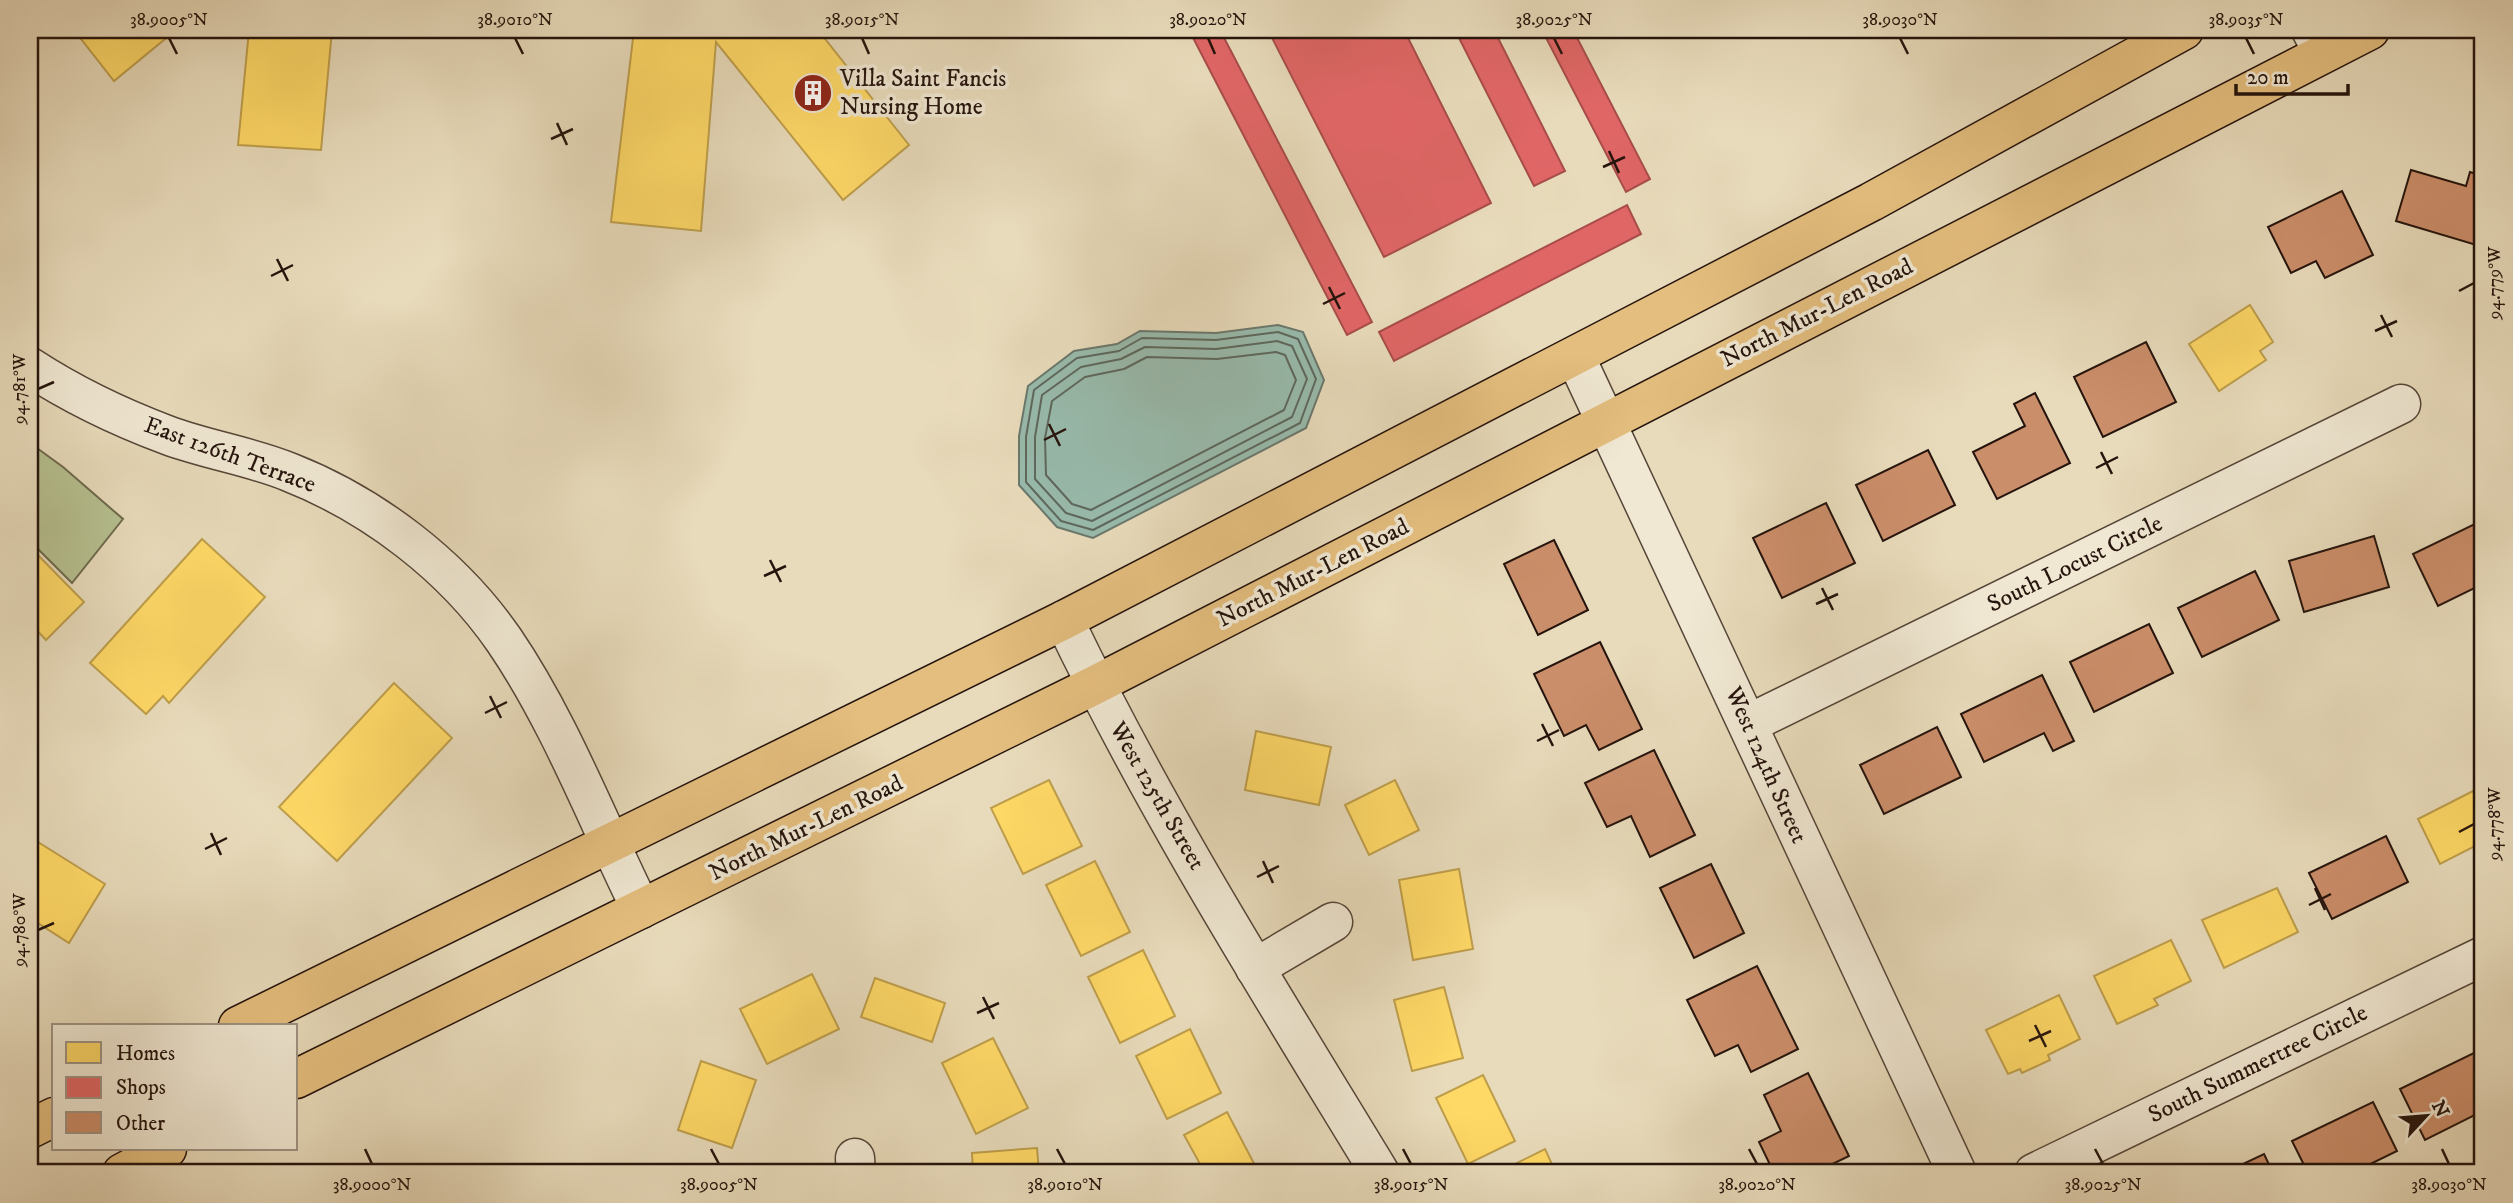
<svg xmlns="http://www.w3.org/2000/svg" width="2513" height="1203" viewBox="0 0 2513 1203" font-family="'IM FELL DW Pica',serif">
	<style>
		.green { fill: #b6c090; stroke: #6e6a4e; stroke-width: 2 }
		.water { fill: #98bbad; stroke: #6a786d; stroke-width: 2 }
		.homes { fill: #ffd966; stroke: #be9e4b; stroke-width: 2 }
		.shops { fill: #e06666; stroke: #a84d4b; stroke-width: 2 }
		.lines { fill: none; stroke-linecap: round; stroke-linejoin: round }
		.shore { stroke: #5e685d; stroke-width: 2 }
		.building { fill: #cb8e6a; stroke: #25140d; stroke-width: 2 }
		.minor-casing { stroke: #564638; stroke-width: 41 }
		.major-casing { stroke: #25140d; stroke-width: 41 }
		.minor { stroke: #f0e8d3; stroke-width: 38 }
		.major { stroke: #e4be7e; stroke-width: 38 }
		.ticks { fill: none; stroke: #25140d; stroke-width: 2.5 }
		.labels { text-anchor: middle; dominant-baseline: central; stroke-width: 7; stroke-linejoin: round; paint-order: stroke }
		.poi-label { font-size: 24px; fill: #25140d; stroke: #f0e8d3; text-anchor: start }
		.street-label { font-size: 24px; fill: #25140d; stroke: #f0e8d3 }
		.neatline { fill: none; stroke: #25140d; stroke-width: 2.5 }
		.ticks-label { font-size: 18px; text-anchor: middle; fill: #25140d }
	</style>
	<rect width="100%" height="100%" fill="#e8dbbb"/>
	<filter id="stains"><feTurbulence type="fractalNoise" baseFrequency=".00286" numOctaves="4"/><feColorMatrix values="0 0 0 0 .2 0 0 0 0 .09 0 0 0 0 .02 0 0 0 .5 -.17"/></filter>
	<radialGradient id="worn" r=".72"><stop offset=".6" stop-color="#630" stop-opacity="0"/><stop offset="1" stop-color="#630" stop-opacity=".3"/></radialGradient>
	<polygon class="green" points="30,443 63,467 123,519 72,583 30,541"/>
	<polygon class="water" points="1278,325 1303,332 1324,380 1306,428 1093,538 1057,527 1019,485 1019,436 1028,386 1074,351 1117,344 1140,331 1216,333"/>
	<g class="homes">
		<polygon points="74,30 176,30 114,81"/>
		<polygon points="249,30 332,30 321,150 238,145"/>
		<polygon points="502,30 547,30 546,35"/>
		<polygon points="634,30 818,30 909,145 843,200 716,42 701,231 611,222"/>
		<polygon points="2250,305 2273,342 2260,351 2266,360 2219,391 2189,344"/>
		<polygon points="202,539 265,597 169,703 163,696 146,714 90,663"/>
		<polygon points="30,547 84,602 46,640 30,623"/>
		<polygon points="394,683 452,738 337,861 279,807"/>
		<polygon points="1256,731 1331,747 1319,805 1245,790"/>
		<polygon points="1049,780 1082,846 1023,874 991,808"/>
		<polygon points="1395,780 1419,830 1369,855 1345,805"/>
		<polygon points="2483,786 2483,842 2440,864 2418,819"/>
		<polygon points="30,837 105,884 69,943 30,918"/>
		<polygon points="1095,861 1130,932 1081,956 1046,885"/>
		<polygon points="1459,869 1473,949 1413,960 1399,880"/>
		<polygon points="2277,888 2298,932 2224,968 2202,920"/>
		<polygon points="2171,940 2191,981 2154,999 2158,1005 2117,1024 2094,976"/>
		<polygon points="1143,950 1175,1016 1120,1043 1088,977"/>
		<polygon points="812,974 839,1029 767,1064 740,1009"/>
		<polygon points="875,978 945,1003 932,1042 861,1017"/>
		<polygon points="1444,987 1463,1058 1412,1071 1394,1000"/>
		<polygon points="2059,995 2080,1039 2048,1055 2050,1060 2022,1073 2020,1069 2008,1074 1986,1030"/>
		<polygon points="1190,1029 1221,1093 1167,1119 1136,1056"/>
		<polygon points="993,1038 1028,1108 976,1134 942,1063"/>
		<polygon points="701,1061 756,1080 732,1148 678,1130"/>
		<polygon points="1483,1075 1515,1141 1468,1164 1436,1098"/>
		<polygon points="1227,1112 1259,1173 1205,1173 1184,1135"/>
		<polygon points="1037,1148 1039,1173 973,1173 972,1153"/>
		<polygon points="1545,1149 1556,1173 1497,1173"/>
	</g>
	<g class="shops">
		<polygon points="1189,30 1220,30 1372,322 1347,335"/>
		<polygon points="1268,30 1404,30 1491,203 1384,257"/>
		<polygon points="1455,30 1494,30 1565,171 1534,186"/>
		<polygon points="1542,30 1573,30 1650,179 1626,192"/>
		<polygon points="1627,205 1641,234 1394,361 1379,332"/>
	</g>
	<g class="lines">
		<g class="shore">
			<polygon points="1278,332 1298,339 1316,379 1300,423 1093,530 1061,521 1026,482 1026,437 1034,390 1077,358 1119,351 1142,338 1216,340"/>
			<polygon points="1277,341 1292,346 1307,379 1292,417 1092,521 1066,513 1035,479 1035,437 1042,395 1081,367 1121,359 1145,347 1216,349"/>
			<polygon points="1276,352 1285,355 1296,380 1284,410 1091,510 1072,504 1046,475 1045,438 1052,401 1085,377 1124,369 1147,357 1217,359"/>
		</g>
	</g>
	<g class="building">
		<polygon points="2411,170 2466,186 2470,172 2483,176 2483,247 2396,221"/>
		<polygon points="2342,191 2373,255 2325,278 2316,261 2291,273 2268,227"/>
		<polygon points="2146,342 2176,402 2103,437 2074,377"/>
		<polygon points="2035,393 2070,463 1997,499 1973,452 2025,426 2014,404"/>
		<polygon points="1928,450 1955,505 1883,541 1856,485"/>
		<polygon points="1826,503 1855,563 1782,598 1753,538"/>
		<polygon points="2483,520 2483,584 2438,606 2413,554"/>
		<polygon points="2374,536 2389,587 2304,612 2289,561"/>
		<polygon points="1554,540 1588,610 1538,635 1504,564"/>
		<polygon points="2255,571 2279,620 2202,657 2178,608"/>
		<polygon points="2149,624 2173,673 2094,712 2070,662"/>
		<polygon points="1600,642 1642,729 1599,750 1586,725 1564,736 1534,674"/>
		<polygon points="2042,675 2074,741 2053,751 2044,733 1984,762 1961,714"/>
		<polygon points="1937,727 1961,777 1884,814 1860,765"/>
		<polygon points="1654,750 1695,835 1650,857 1631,816 1607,827 1585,783"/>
		<polygon points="2386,836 2408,882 2332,919 2309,873"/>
		<polygon points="1711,864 1744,933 1694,958 1660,888"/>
		<polygon points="1757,966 1798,1049 1751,1072 1738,1045 1715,1056 1687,1000"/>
		<polygon points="2480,1050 2483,1055 2483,1111 2425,1140 2400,1089"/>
		<polygon points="1808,1073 1849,1156 1814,1173 1774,1173 1759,1142 1781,1131 1764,1095"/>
		<polygon points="2373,1102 2397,1151 2352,1173 2308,1173 2292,1141"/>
		<polygon points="2264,1154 2273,1173 2224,1173"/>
	</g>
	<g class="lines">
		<g class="minor-casing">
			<g id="minor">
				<polyline points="2311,30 2323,53"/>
				<polyline points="1575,356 1957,1173"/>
				<path d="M 30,367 C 73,395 119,417 167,435 C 207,450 250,456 289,472 C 373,505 453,566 504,640 C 560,722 597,820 641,909"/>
				<path d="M 1064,620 C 1156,812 1270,992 1380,1173"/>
				<polyline points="1748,724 2401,404"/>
				<polyline points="1255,968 1333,922"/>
				<polyline points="855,1158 856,1173"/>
				<polyline points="2034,1173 2483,956"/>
			</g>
		</g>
		<g class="major-casing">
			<g id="major">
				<polyline points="238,1026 1064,620 1871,202 2184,30"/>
				<polyline points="296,1079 1095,685 2370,30"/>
				<polyline points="30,1129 54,1117"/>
				<polyline points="122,1173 167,1149"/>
			</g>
		</g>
		<use href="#minor" class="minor"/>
		<use href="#major" class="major"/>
	</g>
	<path class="ticks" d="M 169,38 L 177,54M 515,38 L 523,54M 862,38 L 869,54M 1208,38 L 1215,54M 1554,38 L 1562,54M 1900,38 L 1908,54M 2246,38 L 2254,54M 557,123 L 567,145M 551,139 L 573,129M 1609,151 L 1619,173M 1603,167 L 1625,157M 277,259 L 288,281M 271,276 L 293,265M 1329,287 L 1340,309M 2459,291 L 2474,283M 1323,304 L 1345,293M 2381,315 L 2392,337M 2375,331 L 2397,321M 38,389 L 54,382M 1049,424 L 1060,446M 1044,440 L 1066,429M 2101,452 L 2112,474M 2096,468 L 2118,457M 770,560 L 781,582M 764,576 L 786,566M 1822,588 L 1833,610M 1816,604 L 1838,594M 490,696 L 501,718M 485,713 L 507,702M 1542,724 L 1553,746M 1537,741 L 1559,730M 2459,832 L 2474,824M 211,833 L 221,855M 205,849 L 227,838M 1263,861 L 1273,883M 1257,877 L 1279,866M 2315,888 L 2325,910M 2309,905 L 2331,894M 38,930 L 54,923M 983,997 L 994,1019M 977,1013 L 999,1003M 2035,1025 L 2046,1047M 2029,1041 L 2051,1031M 365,1149 L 372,1164M 711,1149 L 719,1164M 1057,1149 L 1065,1164M 1403,1149 L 1411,1164M 1749,1149 L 1757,1164M 2095,1149 L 2103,1164M 2442,1149 L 2449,1164"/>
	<defs>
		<g id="building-disc" transform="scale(2.0125)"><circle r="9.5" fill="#8f2418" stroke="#f0e8d3"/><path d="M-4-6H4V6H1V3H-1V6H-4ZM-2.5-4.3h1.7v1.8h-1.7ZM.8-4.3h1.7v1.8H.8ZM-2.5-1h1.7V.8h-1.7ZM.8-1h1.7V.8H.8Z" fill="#fff"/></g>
	</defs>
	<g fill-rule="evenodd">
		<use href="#building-disc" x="813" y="93"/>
	</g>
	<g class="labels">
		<g class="poi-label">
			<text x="840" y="79">Villa Saint Fancis<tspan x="840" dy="28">Nursing Home</tspan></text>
		</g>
		<g class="street-label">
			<text transform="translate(1817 313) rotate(-27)">North Mur-Len Road</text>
			<text transform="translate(230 455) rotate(20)">East 126th Terrace</text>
			<text transform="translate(2075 564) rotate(-26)">South Locust Circle</text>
			<text transform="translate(1313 573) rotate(-27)">North Mur-Len Road</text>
			<text transform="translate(1766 765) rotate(66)">West 124th Street</text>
			<text transform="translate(1157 796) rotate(60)">West 125th Street</text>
			<text transform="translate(806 828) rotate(-26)">North Mur-Len Road</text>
			<text transform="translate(2258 1064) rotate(-26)">South Summertree Circle</text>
		</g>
	</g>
	<rect width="2513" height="1203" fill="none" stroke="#e8dbbb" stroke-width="77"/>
	<rect x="52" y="1024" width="245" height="126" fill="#f0e8d3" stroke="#9f9384" stroke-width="2"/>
	<rect x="66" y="1042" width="35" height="21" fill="#ffd966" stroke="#9f9384" stroke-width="2"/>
	<text x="116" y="1060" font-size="21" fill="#25140d">Homes</text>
	<rect x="66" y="1077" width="35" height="21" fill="#e06666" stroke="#9f9384" stroke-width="2"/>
	<text x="116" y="1094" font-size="21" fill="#25140d">Shops</text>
	<rect x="66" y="1112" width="35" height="21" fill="#cb8e6a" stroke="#9f9384" stroke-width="2"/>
	<text x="116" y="1130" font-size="21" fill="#25140d">Other</text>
	<g transform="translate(2426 1116) rotate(64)" stroke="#f0e8d3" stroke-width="5" paint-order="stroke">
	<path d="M0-5L12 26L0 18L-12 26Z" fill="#25140d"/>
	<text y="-10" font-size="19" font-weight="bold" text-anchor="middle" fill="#25140d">N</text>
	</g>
	<path d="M2236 84v10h112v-10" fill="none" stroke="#25140d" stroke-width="3.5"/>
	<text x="2247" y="84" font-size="21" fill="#25140d" stroke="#f0e8d3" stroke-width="5" paint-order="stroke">20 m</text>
	<rect x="38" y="38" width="2436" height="1126" class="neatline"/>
	<g class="ticks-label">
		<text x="169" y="25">38.9005°N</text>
		<text x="515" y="25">38.9010°N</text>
		<text x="862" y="25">38.9015°N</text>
		<text x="1208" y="25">38.9020°N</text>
		<text x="1554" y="25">38.9025°N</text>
		<text x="1900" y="25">38.9030°N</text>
		<text x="2246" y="25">38.9035°N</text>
		<text transform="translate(2494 283) rotate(-90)" y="6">94.779°W</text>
		<text transform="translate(19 389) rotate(-90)" y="6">94.781°W</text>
		<text transform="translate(2494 824) rotate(-90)" y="6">94.778°W</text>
		<text transform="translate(19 930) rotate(-90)" y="6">94.780°W</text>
		<text x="372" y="1190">38.9000°N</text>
		<text x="719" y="1190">38.9005°N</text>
		<text x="1065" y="1190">38.9010°N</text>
		<text x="1411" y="1190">38.9015°N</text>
		<text x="1757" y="1190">38.9020°N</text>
		<text x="2103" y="1190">38.9025°N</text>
		<text x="2449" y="1190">38.9030°N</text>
	</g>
	<rect width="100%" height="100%" filter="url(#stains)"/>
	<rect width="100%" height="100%" fill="url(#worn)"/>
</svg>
